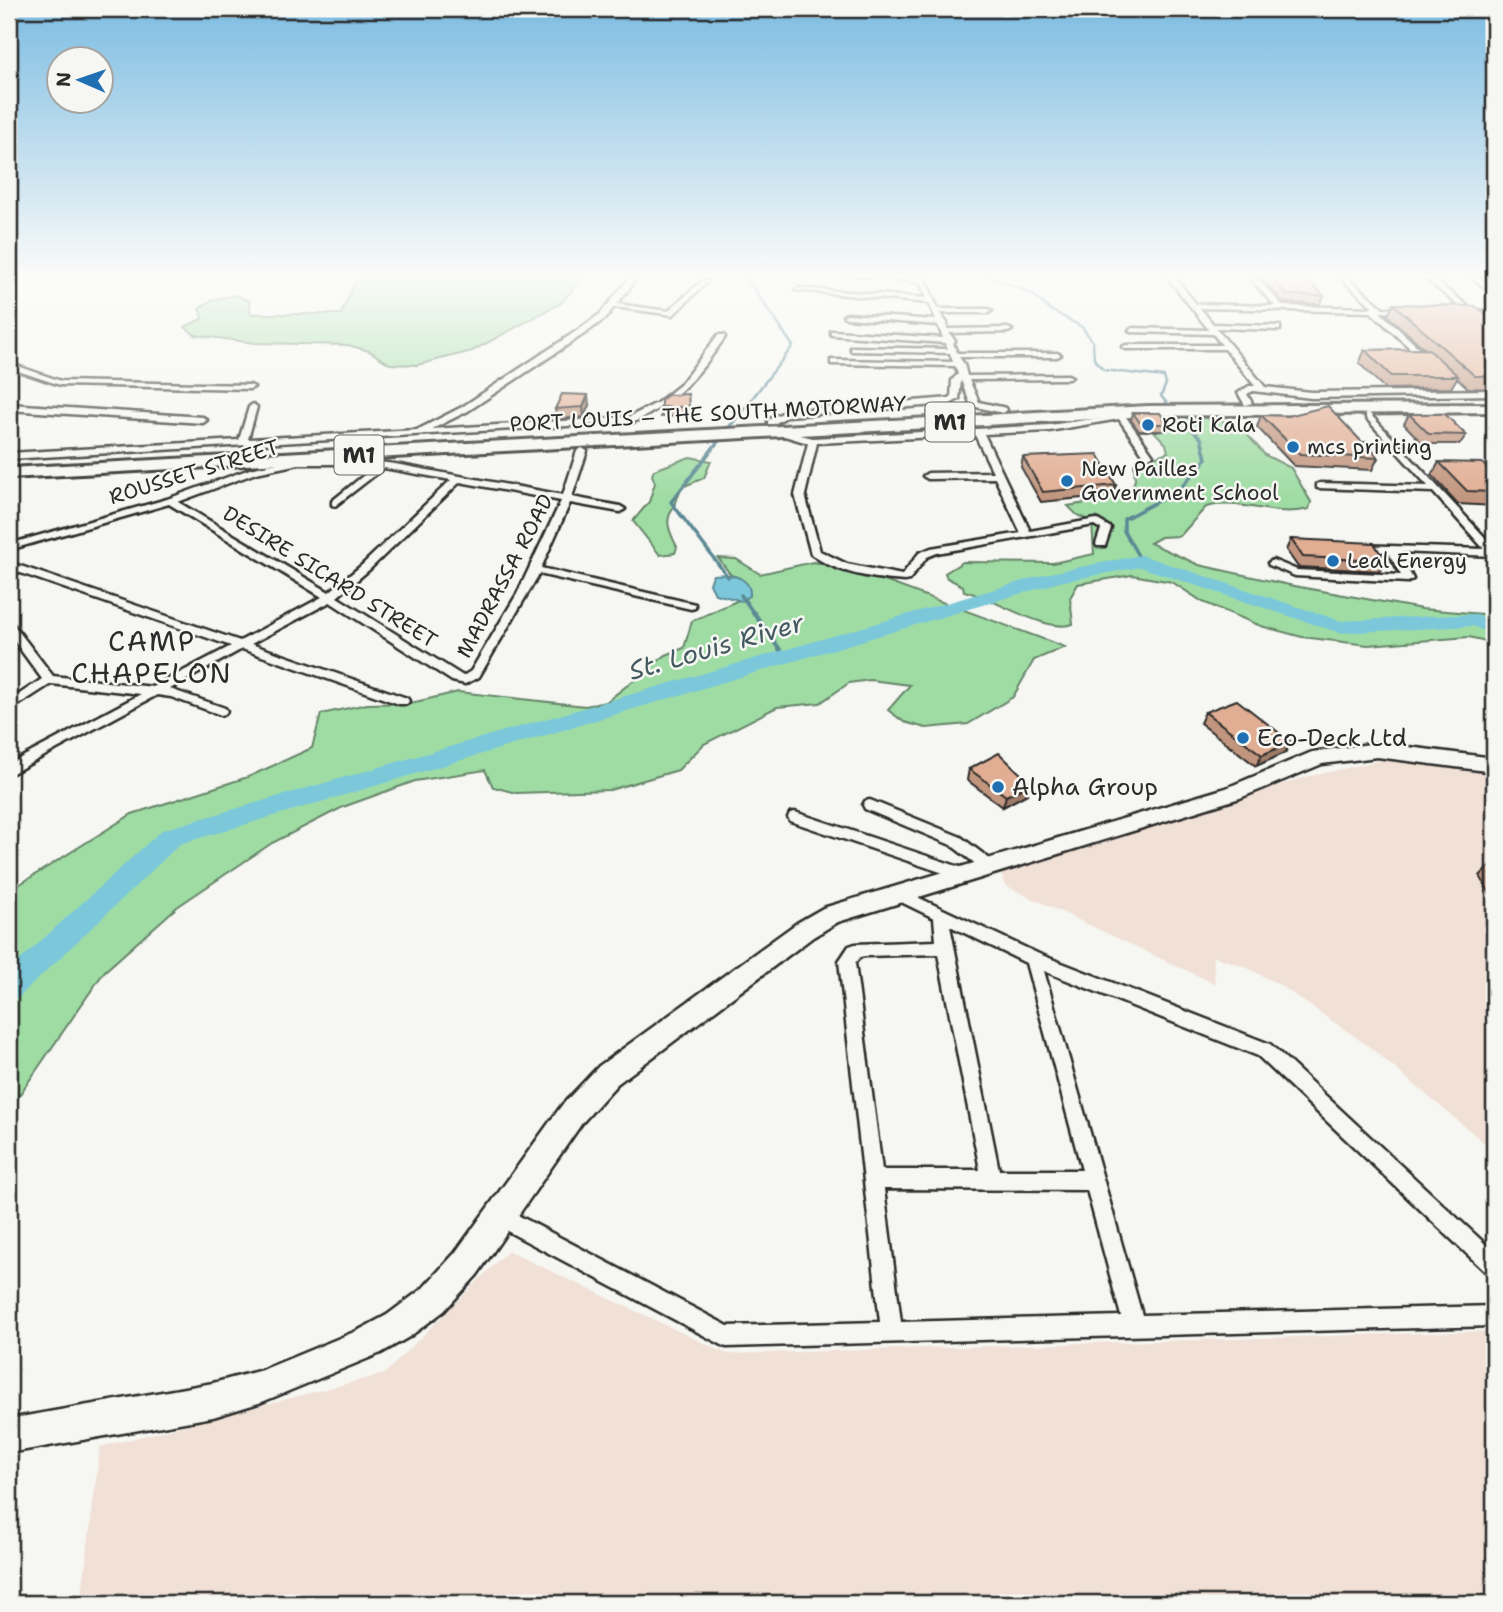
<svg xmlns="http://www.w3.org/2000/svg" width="1503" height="1612" viewBox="0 0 1503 1612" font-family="'Shantell Sans',sans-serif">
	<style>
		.built { fill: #f0e0d6 }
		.green { fill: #9fdca4; stroke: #658468; stroke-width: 2 }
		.water { fill: #7bc8da; stroke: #5b8994; stroke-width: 2 }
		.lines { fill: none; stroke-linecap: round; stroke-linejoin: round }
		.stream-far2 { stroke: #5b8994; stroke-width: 2.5 }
		.stream-far1 { stroke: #5b8994; stroke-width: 3.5 }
		.stream { stroke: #5b8994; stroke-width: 4.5 }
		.river { fill: #7bc8da; fill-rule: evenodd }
		.minor-casing { stroke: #2b2b2b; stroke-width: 5 }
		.secondary-casing { stroke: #2b2b2b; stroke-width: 5 }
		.trunk-casing { stroke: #2b2b2b; stroke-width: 6 }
		.minor { fill: #f6f6f2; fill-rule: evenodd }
		.secondary { fill: #f6f6f2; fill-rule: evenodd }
		.trunk { fill: #f6f6f2; fill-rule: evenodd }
		.wall { fill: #c2967e; stroke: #2b2b2b; stroke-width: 2 }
		.shaded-wall { fill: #9e7a67; stroke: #2b2b2b; stroke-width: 2 }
		.building { fill: #e1ae93; stroke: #2b2b2b; stroke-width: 2 }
		.poi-dot { fill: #1f6fb2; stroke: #f6f6f2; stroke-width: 2.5 }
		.labels { text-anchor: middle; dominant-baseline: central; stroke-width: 5; stroke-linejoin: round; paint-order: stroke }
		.far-street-label { font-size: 21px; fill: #2b2b2b; stroke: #f6f6f2 }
		.far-poi-label { font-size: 21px; fill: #2b2b2b; stroke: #f6f6f2; text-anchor: start }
		.shield { fill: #f6f6f2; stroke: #686867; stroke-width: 2 }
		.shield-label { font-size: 23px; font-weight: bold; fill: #2b2b2b }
		.poi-label { font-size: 24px; fill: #2b2b2b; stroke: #f6f6f2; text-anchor: start }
		.water-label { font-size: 26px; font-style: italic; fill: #435a60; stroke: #f6f6f2 }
		.quarter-label { font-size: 28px; letter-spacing: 2px; fill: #2b2b2b; stroke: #f6f6f2 }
	</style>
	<rect width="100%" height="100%" fill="#f6f6f2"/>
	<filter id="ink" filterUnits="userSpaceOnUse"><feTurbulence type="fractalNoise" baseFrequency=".0143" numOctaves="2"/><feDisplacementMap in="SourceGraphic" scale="14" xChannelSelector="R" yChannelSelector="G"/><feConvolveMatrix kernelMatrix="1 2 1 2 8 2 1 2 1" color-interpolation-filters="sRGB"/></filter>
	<g filter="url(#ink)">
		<g class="built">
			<polygon points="1391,758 1494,772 1494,1151 1367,1045 1280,985 1246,967 1213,956 1215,984 1006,886 1000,871 1306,777"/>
			<polygon points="508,1251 727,1354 1494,1331 1494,1603 81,1603 100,1447 384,1374"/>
		</g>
		<g class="green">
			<polygon points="363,274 583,274 584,277 561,303 472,351 417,365 390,364 369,351 348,345 255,343 195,335 185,327 203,318 199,309 212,300 236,295 249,301 251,314 341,314 354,284"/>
			<path d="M 1157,417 L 1206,418 L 1238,424 L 1265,455 L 1291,468 L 1311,502 L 1309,509 C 1274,518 1241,498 1206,507 L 1180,536 L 1161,537 L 1150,543 L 1199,565 L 1294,586 L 1422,609 L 1494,615 L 1494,643 L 1469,637 L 1368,645 L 1302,637 L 1261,626 L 1203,602 L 1172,582 L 1132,575 L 1078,584 L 1070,598 L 1073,624 C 1046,634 993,597 964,591 L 963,586 L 947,578 L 945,573 L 963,562 L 1053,563 L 1094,554 L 1092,522 L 1077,515 L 1068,506 L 1128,496 L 1135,480 L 1134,464 L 1168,452 L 1166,444 L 1151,428 Z"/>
			<path d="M 690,457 L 711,461 L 704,478 L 682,487 C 671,518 660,514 677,547 L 675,553 L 660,555 L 633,521 L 649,502 L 655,483 L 652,475 L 654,470 Z"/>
			<polygon points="718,558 736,559 760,574 813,562 849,568 1065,647 1034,660 1013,697 968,724 926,728 904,722 888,710 910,685 870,680 849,683 820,703 777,707 704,744 678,770 610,790 516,793 493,787 485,770 415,781 343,807 272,843 177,907 104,972 9,1110 9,891 132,814 248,777 312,748 321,714 367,704 411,703 458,692 585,706 606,702 666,655 684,648 692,621 750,595 740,578 731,575"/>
		</g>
		<path class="water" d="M 713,575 C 728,573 751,576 750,595 L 742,601 L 715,594 L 710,584 Z"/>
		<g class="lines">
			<g class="stream-far2">
				<polyline points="985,274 1032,294 1049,309 1082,327 1093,342 1094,359 1104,370 1164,377 1166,384 1161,396 1184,423"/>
				<polyline points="733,423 793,346 744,274"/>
			</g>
			<g class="stream-far1">
				<polyline points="1141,561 1124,531 1124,519 1179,490 1206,459 1201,438 1182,421"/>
				<polyline points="728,577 671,502 734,421"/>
				<polyline points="741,595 755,615"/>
			</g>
			<polyline class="stream" points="754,613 785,657"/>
			<polygon class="river" points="1141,555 1341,621 1475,614 1494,621 1494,635 1472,626 1340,633 1140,567 1060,582 180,844 19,997 9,1000 9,970 162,830 1050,573"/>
			<g class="minor-casing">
				<g id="minor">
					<path d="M 633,274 L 640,274 L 617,304 L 668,311 L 703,280 L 708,281 L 673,315 L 614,307 L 606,318 L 587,332 L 468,411 L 432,429 L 629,417 L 657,403 L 680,385 L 718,335 L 724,335 L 725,337 C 700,374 675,403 634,422 L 9,459 L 9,453 L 239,440 L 249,407 L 253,404 L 257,407 L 248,439 L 417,430 L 462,407 L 581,328 L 600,314 Z"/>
					<polygon points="840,274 918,278 917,274 923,274 938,309 988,309 992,311 988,313 940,313 947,323 947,329 1008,328 1012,330 1008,332 949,333 955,341 953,343 957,353 1057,353 1061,355 1057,357 959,357 964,364 967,376 1068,375 1072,377 1068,379 969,380 979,402 1006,408 1007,410 1003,413 976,407 968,412 929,416 929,412 966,407 970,403 961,380 959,399 950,404 788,416 774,424 768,424 768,420 786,411 951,398 952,380 958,374 955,366 831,364 831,360 834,360 953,362 950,353 851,351 851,347 854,347 948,349 945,343 831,335 831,331 834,331 943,338 938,325 847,318 843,316 847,314 936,320 929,303 795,290 798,288 927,298 920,282"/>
					<polygon points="1165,274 1172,274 1196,304 1275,306 1246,274 1253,274 1283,306 1374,308 1336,274 1343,274 1383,308 1412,309 1409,313 1380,312 1433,361 1426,363 1371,312 1200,308 1213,324 1280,326 1280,330 1277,330 1216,328 1265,387 1311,392 1494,390 1494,395 1311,398 1253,391 1247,394 1252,403 1245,405 1238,393 1249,386 1255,386 1225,349 1126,349 1122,347 1126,345 1222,345 1213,334 1130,332 1129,330 1133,328 1209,330"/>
					<polygon points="1420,274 1427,274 1473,310 1494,311 1494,315 1479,315 1494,327 1494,332 1465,314 1465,311"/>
					<polygon points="1467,274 1474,274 1494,289 1494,294"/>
					<polygon points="9,363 61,381 250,385 254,387 250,389 60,385 9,368"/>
					<polygon points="9,404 203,417 207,420 203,423 9,410"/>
					<path d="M 1133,409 L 1137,412 L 1126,417 L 1153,455 L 1151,457 L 1145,457 L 1119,419 L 1049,431 L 984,434 L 1030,531 L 1096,519 L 1111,528 L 1105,546 L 1097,546 L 1096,544 L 1101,529 L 1094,525 L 937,553 L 927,557 L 909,580 L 905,581 C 875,579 835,573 811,554 L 795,495 L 808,443 L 771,432 L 775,429 L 813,438 L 1049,425 L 1108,417 ZM 975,435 L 993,472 L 928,473 L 923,476 L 928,479 L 995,478 L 1021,533 L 931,548 L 919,553 L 902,575 L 847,564 L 820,551 L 805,495 L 817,443 Z"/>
					<polygon points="1369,413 1494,547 1494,556 1399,552 1413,579 1408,582 1295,576 1269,565 1268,563 1273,560 1297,570 1401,575 1388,552 1358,551 1353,548 1358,545 1484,549 1433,492 1317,488 1317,484 1320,483 1428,486 1366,418 1366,414"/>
					<path d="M 582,448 L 587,451 L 572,497 L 620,506 L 625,509 L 620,512 L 570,503 L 541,568 L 695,604 L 695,608 L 691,609 L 539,574 L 479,677 L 465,684 L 452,681 L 330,602 L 251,644 L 407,698 L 409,701 L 407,704 L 399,704 L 242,649 L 170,689 L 225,708 L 227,711 L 225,714 L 221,715 L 171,697 L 157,695 L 9,775 L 9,764 L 141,694 L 51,684 L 9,711 L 9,701 L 42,679 L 9,634 L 9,623 L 13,624 L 53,676 L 153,687 L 231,646 L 9,569 L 9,562 L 240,641 L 322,597 L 169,504 L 9,550 L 9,544 L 167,499 L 250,469 L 299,458 L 346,458 L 395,464 L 563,495 L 577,451 ZM 299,464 L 346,464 L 374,467 L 332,501 L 332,505 L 335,506 L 384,468 L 451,480 L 362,565 L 329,592 L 178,502 L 256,473 ZM 460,482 L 561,501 L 517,594 L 471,671 L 463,676 L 337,597 L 370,569 Z"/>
					<polygon points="870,800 961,837 995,863 997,867 995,871 985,871 951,845 865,809 863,805 865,801"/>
					<polygon points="795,812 969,870 971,874 969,878 964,880 790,821 788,817 790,813"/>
					<path d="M 898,888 L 1039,954 L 1270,1044 L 1494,1252 L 1494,1276 L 1487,1273 L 1258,1056 L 1044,971 L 1142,1315 L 1494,1306 L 1494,1326 L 726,1347 L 494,1224 L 491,1217 L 494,1210 L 501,1207 L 508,1210 L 728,1326 L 880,1322 L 839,961 L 849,946 L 855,944 L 936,941 L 934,918 L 893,898 L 890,894 L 893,890 ZM 950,926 L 1026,963 L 1082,1170 L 999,1170 ZM 938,954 L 980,1170 L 882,1170 L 855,963 L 860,957 L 865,956 ZM 884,1189 L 1087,1190 L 1121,1316 L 901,1322 Z"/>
				</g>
			</g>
			<g class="secondary-casing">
				<polygon id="secondary" points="1377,743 1494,758 1494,772 1377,757 1322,764 1240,798 838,922 813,937 617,1084 582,1123 477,1275 444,1311 409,1337 381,1353 262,1402 213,1417 9,1453 9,1419 213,1383 262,1370 359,1330 387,1315 422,1289 455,1253 562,1105 599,1066 797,923 823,908 1226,788 1312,752"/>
			</g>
			<g class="trunk-casing">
				<polygon id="trunk" points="1494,404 1494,412 1148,416 9,478 9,468 1148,406"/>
			</g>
			<use href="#minor" class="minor"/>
			<use href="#secondary" class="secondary"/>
			<use href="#trunk" class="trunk"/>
		</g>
		<g class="wall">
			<polygon points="1263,274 1301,274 1324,296 1320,304 1284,303 1261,279"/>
			<polygon points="1393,304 1494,320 1494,389 1468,388 1457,378 1451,388 1385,389 1359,363 1365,350 1425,349 1388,316"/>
			<polygon points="688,394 689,416 661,417 661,407"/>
			<polygon points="589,405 584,417 557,419 555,409"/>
			<polygon points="1133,413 1167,424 1165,431 1139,431 1131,420"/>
			<polygon points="1409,414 1466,435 1460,444 1423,444 1404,424"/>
			<polygon points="1261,415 1378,458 1372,470 1294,466 1257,427"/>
			<polygon points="1023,457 1116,485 1113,495 1041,502 1021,467"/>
			<polygon points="1439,462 1494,475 1494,506 1458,504 1432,475"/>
			<polygon points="1291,539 1385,561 1380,571 1298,567 1286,550"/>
			<polygon points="1205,712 1285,753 1256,766 1200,723"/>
			<polygon points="969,769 1027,794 1003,807 967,780"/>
			<polygon points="1493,862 1494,862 1494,901 1480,876"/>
		</g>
		<g class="shaded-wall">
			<polygon points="588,395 589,405 584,417 583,407"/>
			<polygon points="1291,742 1285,753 1256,766 1262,755"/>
			<polygon points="1031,784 1027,794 1003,807 1006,796"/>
		</g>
		<g class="building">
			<polygon points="1268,274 1301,274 1324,296 1287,295"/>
			<polygon points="1393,304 1475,306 1494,320 1494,376 1475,376"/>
			<polygon points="1428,349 1458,376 1391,376 1365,350"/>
			<polygon points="562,394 588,395 583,407 555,409"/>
			<polygon points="688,394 689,407 661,407 661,400 668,395"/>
			<polygon points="1328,406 1362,442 1366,442 1378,458 1300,454 1261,415 1288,416"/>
			<polygon points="1133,413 1160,413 1167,424 1141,424"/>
			<polygon points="1409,414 1445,414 1466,435 1429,434"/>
			<polygon points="1098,454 1116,485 1043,492 1023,457"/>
			<polygon points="1439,462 1482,463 1494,475 1494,492 1467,491"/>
			<polygon points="1291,539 1374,543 1385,561 1303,557"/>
			<polygon points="1237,700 1291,742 1262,755 1205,712"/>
			<polygon points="999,753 1031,784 1006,796 969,769"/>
		</g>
	</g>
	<linearGradient id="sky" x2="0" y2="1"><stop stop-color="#7cbce2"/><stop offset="0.55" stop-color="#fbfbf9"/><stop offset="1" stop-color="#fbfbf9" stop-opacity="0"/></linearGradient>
	<rect width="1503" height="500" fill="url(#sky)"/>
	<g class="poi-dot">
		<circle cx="1148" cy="425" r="7"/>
		<circle cx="1293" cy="447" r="7"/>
		<circle cx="1067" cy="481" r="7"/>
		<circle cx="1333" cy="561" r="7"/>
		<circle cx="1243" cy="738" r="7"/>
		<circle cx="998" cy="787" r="7"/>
	</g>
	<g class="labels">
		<g class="far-street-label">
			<text transform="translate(708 414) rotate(-3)">PORT LOUIS – THE SOUTH MOTORWAY</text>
			<text transform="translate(194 472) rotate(-17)">ROUSSET STREET</text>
			<text transform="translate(505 576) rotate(-62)">MADRASSA ROAD</text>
			<text transform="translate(330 577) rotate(32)">DESIRE SICARD STREET</text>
		</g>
		<g class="far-poi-label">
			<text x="1162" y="425">Roti Kala</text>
			<text x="1307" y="447">mcs printing</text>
			<text x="1081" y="469">New Pailles<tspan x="1081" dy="24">Government School</tspan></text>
			<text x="1347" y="561">Leal Energy</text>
		</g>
		<g class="shield">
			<rect x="925.5" y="402.5" width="49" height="39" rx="5"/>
			<rect x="334.5" y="435.5" width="49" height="39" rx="5"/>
		</g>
		<g class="shield-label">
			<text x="950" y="422">M1</text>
			<text x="359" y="455">M1</text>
		</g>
		<g class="poi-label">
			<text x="1257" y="738">Eco-Deck Ltd</text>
			<text x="1012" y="787">Alpha Group</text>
		</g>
		<g class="water-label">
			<text transform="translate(716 646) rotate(-16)">St. Louis River</text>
		</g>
		<g class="quarter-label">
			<text x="152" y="641">CAMP<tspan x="152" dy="32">CHAPELON</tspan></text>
		</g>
	</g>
	<rect width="1503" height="1612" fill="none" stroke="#f6f6f2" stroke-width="35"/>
	<rect x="18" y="18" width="1468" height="1577" fill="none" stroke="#2b2b2b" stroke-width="2.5" filter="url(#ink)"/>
	<g transform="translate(80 80) rotate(272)"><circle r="33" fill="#f6f6f2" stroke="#a5a5a2" stroke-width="2"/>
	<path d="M0-5L12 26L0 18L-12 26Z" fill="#1f6fb2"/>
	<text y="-10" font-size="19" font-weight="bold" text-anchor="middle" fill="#2b2b2b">N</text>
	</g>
</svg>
